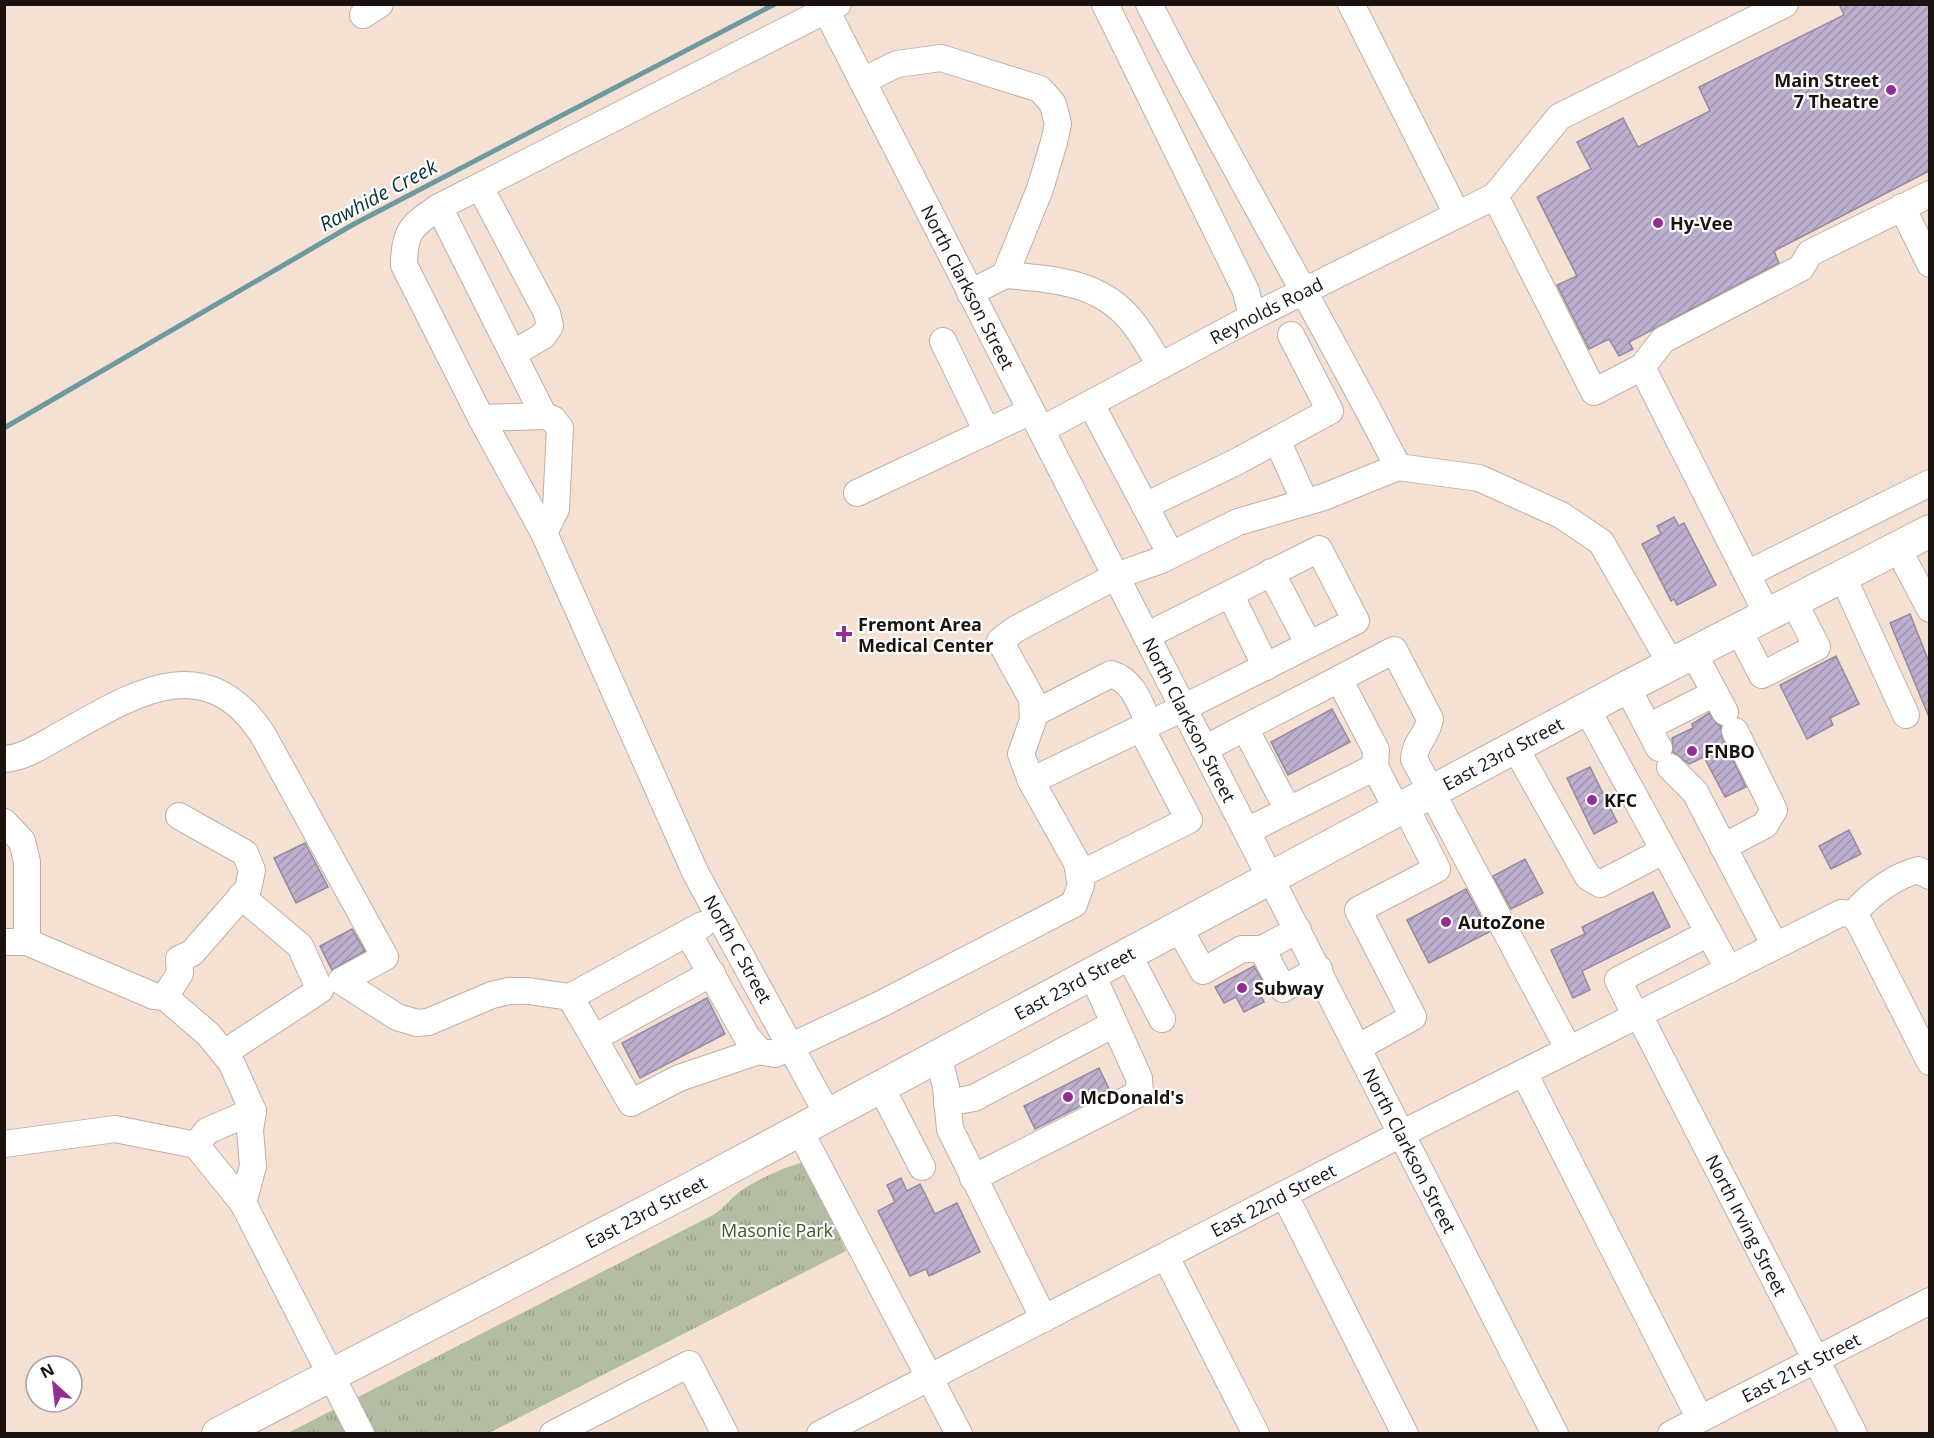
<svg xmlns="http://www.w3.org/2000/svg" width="1934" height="1438" viewBox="0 0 1934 1438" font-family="'Open Sans',sans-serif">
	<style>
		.grass { fill: url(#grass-tufts) }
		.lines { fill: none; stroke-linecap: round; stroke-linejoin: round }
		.stream { stroke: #6d999f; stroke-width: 5 }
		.building { fill: url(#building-hatch); stroke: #938c9d; stroke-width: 1.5 }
		.minor-casing { stroke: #c0afa2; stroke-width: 28 }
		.major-casing { stroke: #c0afa2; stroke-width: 34 }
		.minor { stroke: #fff; stroke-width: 26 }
		.major { stroke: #fff; stroke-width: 32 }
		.poi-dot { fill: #942d92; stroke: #fff; stroke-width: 2 }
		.labels { text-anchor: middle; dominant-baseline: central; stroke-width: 4.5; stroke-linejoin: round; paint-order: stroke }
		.poi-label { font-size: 18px; font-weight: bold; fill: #19120e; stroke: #fff; text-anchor: start }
		.street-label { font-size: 18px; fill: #19120e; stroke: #fff }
		.park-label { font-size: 18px; fill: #445724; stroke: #fff }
		.water-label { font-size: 20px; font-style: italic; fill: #063439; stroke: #fff }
	</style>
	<defs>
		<pattern id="grass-tufts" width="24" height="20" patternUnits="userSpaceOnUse" patternTransform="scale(1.5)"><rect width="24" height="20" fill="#b2bda4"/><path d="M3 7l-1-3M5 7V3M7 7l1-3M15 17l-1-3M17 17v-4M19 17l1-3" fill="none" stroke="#98a18c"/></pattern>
		<pattern id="building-hatch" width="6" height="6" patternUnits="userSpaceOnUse" patternTransform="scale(1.5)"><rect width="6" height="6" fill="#beaecf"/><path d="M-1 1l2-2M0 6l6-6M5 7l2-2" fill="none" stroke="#a395b1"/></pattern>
	</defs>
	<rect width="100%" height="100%" fill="#f4e1d4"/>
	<path class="grass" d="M 801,1163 L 810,1171 L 846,1251 L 489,1433 L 286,1434 L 713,1215 C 723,1209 729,1200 738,1193 C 752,1182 784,1167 801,1163 Z"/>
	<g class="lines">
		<polyline class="stream" points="4,428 354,224 775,4"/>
	</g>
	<g class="building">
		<polygon points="1839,4 1929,4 1929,171 1774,251 1779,263 1629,342 1633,349 1619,356 1609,339 1589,349 1557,285 1577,276 1537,197 1591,169 1577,142 1623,118 1638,147 1710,111 1699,87 1844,15"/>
		<polygon points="1674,517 1679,526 1684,523 1716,585 1677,605 1674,599 1671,601 1642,544 1661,534 1657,526"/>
		<polygon points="1910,614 1929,662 1929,717 1890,623"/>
		<polygon points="1836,656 1859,704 1830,718 1833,725 1807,739 1780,685"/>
		<polygon points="1332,709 1350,742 1288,775 1271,742"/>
		<polygon points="1709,713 1717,724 1721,726 1722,738 1746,787 1725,797 1704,757 1689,764 1673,752 1672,738 1693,728 1692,724"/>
		<polygon points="1590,767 1617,822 1594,834 1567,778"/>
		<polygon points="1849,830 1861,854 1831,869 1819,846"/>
		<polygon points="305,843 328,887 296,903 274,858"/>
		<polygon points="1525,859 1543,893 1511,909 1493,876"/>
		<polygon points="1466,889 1489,932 1429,963 1407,920"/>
		<polygon points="1653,892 1670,927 1582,971 1590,990 1573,998 1551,950 1585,934 1582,927"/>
		<polygon points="352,929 365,951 332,970 320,946"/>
		<polygon points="1254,966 1263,982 1256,986 1264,1002 1244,1012 1236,997 1224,1003 1215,987"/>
		<polygon points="707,998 725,1034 640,1078 622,1043"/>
		<polygon points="1099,1068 1110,1091 1035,1129 1024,1106"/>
		<polygon points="901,1178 907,1191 920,1184 935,1214 957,1203 980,1252 929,1276 926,1269 910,1276 878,1211 895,1202 887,1185"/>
	</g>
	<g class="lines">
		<g class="minor-casing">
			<g id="minor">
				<path id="s1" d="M 823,4 L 1555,1434"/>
				<polyline points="1105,4 1246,291 1252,317"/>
				<polyline points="1351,4 1457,214"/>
				<polyline points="363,15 380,4"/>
				<polyline points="862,81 897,64 941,58 1040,89 1053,104 1058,124 1054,142 1040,189 1005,275 970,293"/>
				<polyline points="480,187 547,313 550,326 543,336 514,353"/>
				<polyline points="1495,196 1594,392 1642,367 1767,614"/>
				<polyline points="439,207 544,416"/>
				<polyline points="1902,207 1930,264"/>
				<path d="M 1005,275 C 1051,279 1098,281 1130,319 C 1142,333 1151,351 1161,366"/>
				<polyline points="943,341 987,432"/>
				<polyline points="1642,367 1663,340 1801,268 1810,253 1930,194"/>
				<polyline points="1091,404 1171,555"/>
				<polyline points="481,418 544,416 553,419 560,428 556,509 544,533"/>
				<path id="s2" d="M 1041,430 L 1252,317 L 1495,196 L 1559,117 L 1785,4"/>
				<polyline points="1277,440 1305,502"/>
				<polyline points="1398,467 1479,478 1561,515 1601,542 1671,664"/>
				<polyline points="857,493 1031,411"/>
				<polyline points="1145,506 1236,462 1330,411 1291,335"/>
				<polyline points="1897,547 1930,609"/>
				<polyline points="1271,572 1308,643"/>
				<polyline points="1747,574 1930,483"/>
				<polyline points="1842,575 1906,715"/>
				<polyline points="1230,594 1266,667"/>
				<polyline points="1738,629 1762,675 1817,647 1793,600"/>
				<polyline points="1693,652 1725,712"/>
				<path d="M 1339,679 L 1394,650 L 1430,719 C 1428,735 1414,743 1414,759 L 1569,1050"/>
				<polyline points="1627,687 1659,748"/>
				<polyline points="1587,709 1729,970"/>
				<path d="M 1033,714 L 1111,674 C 1134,681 1140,704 1149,724"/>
				<polyline points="1648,727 1715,693"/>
				<polyline points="1245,728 1288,810"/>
				<polyline points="1515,747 1588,877 1600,884 1663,851"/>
				<polyline points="1204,749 1339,679 1376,750 1375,767 1397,810"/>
				<path d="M 4,759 C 24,758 42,745 59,736 C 131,696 204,645 263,735 L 385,957 L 341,981 L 397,1017 L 417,1023 L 428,1022 L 492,995 L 509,991 L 528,991 L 570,997 L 702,925"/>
				<polyline points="1670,767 1695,792 1775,946"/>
				<polyline points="1031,781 1183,708 1356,621 1319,549 1146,636"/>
				<polyline points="4,822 22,841 27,862 27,942"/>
				<polyline points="1247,831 1375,767"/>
				<polyline points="1723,847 1765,825 1774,810 1735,731"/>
				<polyline points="1079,875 1189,820 1141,728"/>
				<path d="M 1853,914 C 1871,894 1892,877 1918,870 L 1930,876"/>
				<polyline points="1179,928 1203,971 1242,949 1262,949 1298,930"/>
				<path d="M 688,933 L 747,1037 L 759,1051 L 775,1054 L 881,1004 L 1074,904 L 1081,885 L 1077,863 L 1031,781 L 1021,754 L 1033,720 L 1032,699 L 1000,641 L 1016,629 L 1116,576 L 1161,560 L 1238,522 L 1324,497 L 1398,467 C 1318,311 1228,161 1149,4"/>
				<polyline points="4,942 27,942 154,996 165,997 208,1034 231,1062 253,1111 250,1130 253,1166 243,1203 361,1434"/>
				<polyline points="1262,949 1283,989 1319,969"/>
				<polyline points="1128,954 1162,1019"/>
				<polyline points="165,997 180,973 179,959 192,953 248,889 252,870 245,853 179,816"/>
				<polyline points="570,997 594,1038 712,973"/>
				<path id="s3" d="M 1639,1015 L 1854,1434"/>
				<polyline points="1636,1017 1618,980 1709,933"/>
				<polyline points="594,1038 631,1103 679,1078 759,1051"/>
				<polyline points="1359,1047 1413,1017 1358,910 1437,869 1405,806"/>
				<polyline points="224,1053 320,990 300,946 241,896"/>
				<polyline points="938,1055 946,1087 950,1129 1044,1319"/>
				<polyline points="1524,1073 1700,1419"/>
				<polyline points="881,1087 922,1167"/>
				<polyline points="947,1103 974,1098 1114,1024"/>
				<path d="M 828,1115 L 696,874 L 544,533 L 481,418 L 404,265 C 404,231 412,225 439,207 L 838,4"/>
				<polyline points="800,1131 959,1434"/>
				<polyline points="4,1144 115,1129 196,1145 243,1203"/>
				<polyline points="196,1145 207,1131 253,1111"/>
				<polyline points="973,1178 1140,1093 1139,1078 1092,974"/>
				<polyline points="1285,1196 1405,1434"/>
				<polyline points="1166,1257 1256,1434"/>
				<polyline points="553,1434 689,1364 725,1434"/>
				<path id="s4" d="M 820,1434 L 1403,1133 L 1841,913 L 1853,914 L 1860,924 L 1930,1062"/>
				<path id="s5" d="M 1671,1434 L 1930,1301"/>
			</g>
		</g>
		<g class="major-casing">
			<g id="major">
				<path id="s6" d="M 218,1434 L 688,1190 L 1627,687 L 1930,531"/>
			</g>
		</g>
		<use href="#minor" class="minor"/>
		<use href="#major" class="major"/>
	</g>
	<g class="poi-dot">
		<circle cx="1891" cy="90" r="6"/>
		<circle cx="1658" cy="223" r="6"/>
		<path d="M841 625h6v6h6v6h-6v6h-6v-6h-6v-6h6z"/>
		<circle cx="1692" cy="751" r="6"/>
		<circle cx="1592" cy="800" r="6"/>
		<circle cx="1446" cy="922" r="6"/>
		<circle cx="1242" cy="988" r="6"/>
		<circle cx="1068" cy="1097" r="6"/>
	</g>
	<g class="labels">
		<g class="poi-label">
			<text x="1879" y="80" text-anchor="end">Main Street<tspan x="1879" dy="21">7 Theatre</tspan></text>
			<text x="1670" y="223">Hy-Vee</text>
			<text x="858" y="624">Fremont Area<tspan x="858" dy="21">Medical Center</tspan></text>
			<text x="1704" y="751">FNBO</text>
			<text x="1604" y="800">KFC</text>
			<text x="1458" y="922">AutoZone</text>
			<text x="1254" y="988">Subway</text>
			<text x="1080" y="1097">McDonald's</text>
		</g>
		<g class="street-label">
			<text stroke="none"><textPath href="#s1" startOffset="318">North Clarkson Street</textPath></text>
			<text stroke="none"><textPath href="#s2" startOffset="255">Reynolds Road</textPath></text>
			<text stroke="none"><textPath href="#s1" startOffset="804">North Clarkson Street</textPath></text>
			<text stroke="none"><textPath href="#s6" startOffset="1454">East 23rd Street</textPath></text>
			<text transform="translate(738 949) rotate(61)">North C Street</text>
			<text stroke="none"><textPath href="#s6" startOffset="968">East 23rd Street</textPath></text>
			<text stroke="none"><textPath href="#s1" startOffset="1288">North Clarkson Street</textPath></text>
			<text stroke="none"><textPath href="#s4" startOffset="510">East 22nd Street</textPath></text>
			<text stroke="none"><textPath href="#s6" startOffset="482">East 23rd Street</textPath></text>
			<text stroke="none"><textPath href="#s3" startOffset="236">North Irving Street</textPath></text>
			<text stroke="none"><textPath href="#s5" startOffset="146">East 21st Street</textPath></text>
		</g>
		<g class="park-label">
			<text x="777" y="1230">Masonic Park</text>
		</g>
		<g class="water-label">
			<text transform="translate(378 195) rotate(-28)">Rawhide Creek</text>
		</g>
	</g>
	<rect width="1934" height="1438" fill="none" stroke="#19120e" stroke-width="12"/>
	<g transform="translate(54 1384) rotate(333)"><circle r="28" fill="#ffffff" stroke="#a3a09f" stroke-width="1.5"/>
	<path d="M0-4.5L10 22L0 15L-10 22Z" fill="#942d92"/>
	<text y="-9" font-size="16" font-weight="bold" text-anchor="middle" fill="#19120e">N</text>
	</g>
</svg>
